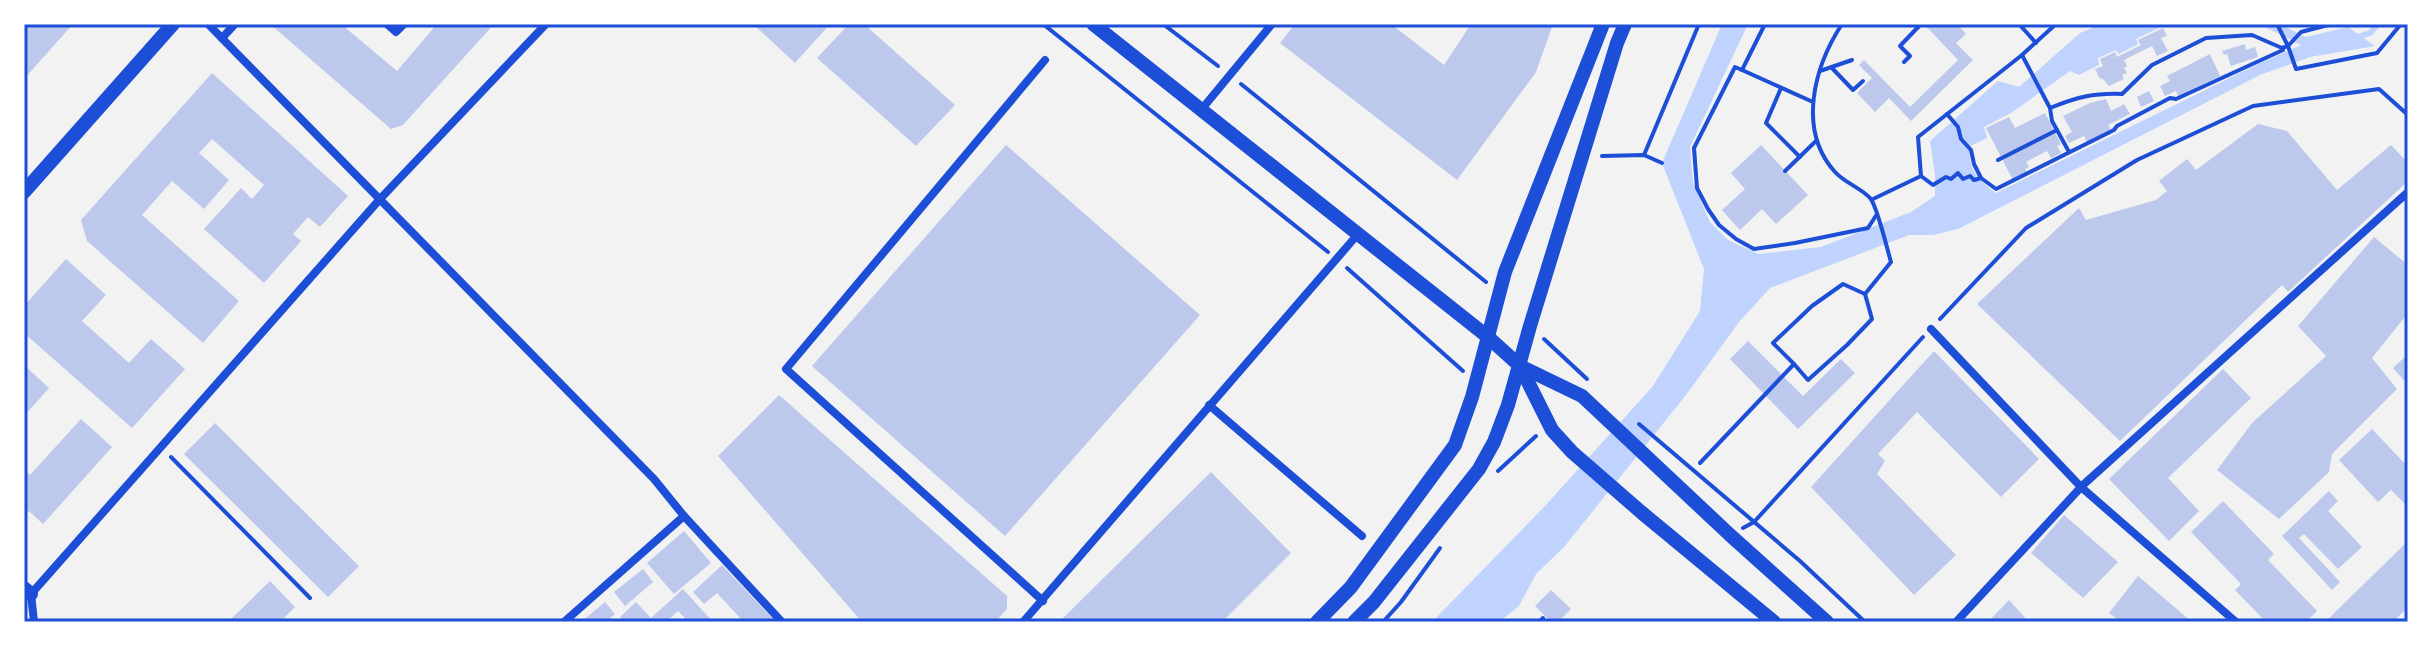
<svg xmlns="http://www.w3.org/2000/svg" width="2432" height="646" viewBox="0 0 2432 646" font-family="Karla,sans-serif">
	<style>
		.water { fill: #bfd3fe }
		.lines { fill: none; stroke-linecap: round; stroke-linejoin: round }
		.stream { stroke: #bfd3fe; stroke-width: 6 }
		.building { fill: #bdc9ec }
		.path { stroke: #1d4ed8; stroke-width: 4 }
		.minor { stroke: #1d4ed8; stroke-width: 8 }
		.tertiary { stroke: #1d4ed8; stroke-width: 14 }
		.secondary { stroke: #1d4ed8; stroke-width: 14 }
		.neatline { fill: none; stroke: #1d4ed8; stroke-width: 3 }
	</style>
	<rect width="100%" height="100%" fill="#f2f2f2"/>
	<path class="water" d="M 1722,24 L 1748,24 L 1690,147 L 1693,183 L 1710,222 L 1728,240 L 1759,254 L 1821,247 L 1911,212 L 1935,196 L 1935,175 L 1930,141 L 1998,81 L 2019,87 L 2080,33 L 2092,28 L 2090,24 L 2167,24 L 2136,39 L 2138,44 L 2119,54 L 2116,50 L 2098,58 L 2099,65 L 2079,75 L 2070,71 L 2011,113 L 1984,127 L 1987,138 L 1970,146 C 1967,168 1978,180 1996,193 L 2258,64 L 2301,45 L 2259,24 L 2279,24 L 2306,37 L 2348,27 L 2375,46 L 2310,57 L 2260,75 L 1958,229 L 1933,235 L 1909,235 L 1770,288 L 1739,322 L 1686,395 L 1564,547 L 1536,574 L 1519,606 L 1499,622 L 1432,622 L 1545,506 L 1653,386 L 1700,311 L 1704,269 L 1662,163 Z"/>
	<g class="lines">
		<polyline class="stream" points="2354,38 2370,33 2378,24"/>
	</g>
	<g class="building">
		<polygon points="24,24 73,24 24,79"/>
		<polygon points="270,24 341,24 397,71 437,24 494,24 403,125 391,129"/>
		<polygon points="753,24 830,24 795,63"/>
		<polygon points="849,24 864,24 955,105 916,146 817,58"/>
		<polygon points="1295,24 1391,24 1444,65 1471,24 1553,24 1536,72 1457,180 1280,43"/>
		<polygon points="1926,24 1957,24 1966,34 1956,43 1973,60 1911,121 1889,98 1875,112 1857,93 1872,78 1859,65 1864,60 1910,107 1958,60 1925,25"/>
		<polygon points="2163,28 2167,36 2161,38 2168,51 2157,56 2152,46 2124,60 2127,66 2124,68 2127,73 2122,75 2124,79 2109,86 2102,78 2100,79 2095,69 2103,66 2100,59 2115,52 2117,57 2141,45 2138,40"/>
		<polygon points="2245,44 2246,50 2255,47 2258,57 2231,66 2227,54 2224,55 2222,51"/>
		<polygon points="2210,54 2220,76 2178,96 2176,91 2165,96 2160,86 2170,81 2167,76"/>
		<polygon points="212,73 348,196 320,227 308,217 293,234 301,241 264,283 204,229 241,188 252,199 264,185 212,139 199,153 229,180 204,209 172,181 142,215 239,301 203,343 87,241 81,220"/>
		<polygon points="2149,91 2154,101 2141,107 2137,97"/>
		<polygon points="2106,99 2111,111 2124,104 2130,114 2108,125 2111,130 2087,143 2084,136 2069,143 2065,136 2072,132 2063,116 2090,103"/>
		<polygon points="2045,113 2061,144 2057,146 2061,153 2051,158 2047,151 2026,162 2029,167 2025,169 2028,175 2014,182 1986,128 2009,117 2015,128"/>
		<polygon points="2258,124 2287,131 2337,190 2391,145 2408,163 2408,181 2288,292 2282,285 2120,441 1977,304 2079,208 2086,220 2156,200 2167,191 2159,181 2187,159 2196,170"/>
		<polygon points="1006,145 1200,315 1005,536 812,366"/>
		<polygon points="1761,145 1808,195 1776,224 1762,209 1740,230 1722,210 1745,189 1731,173"/>
		<polygon points="2374,237 2408,265 2408,313 2372,358 2397,389 2332,454 2329,472 2279,519 2217,470 2252,423 2326,356 2298,326"/>
		<polygon points="66,259 106,295 82,321 129,363 151,339 185,369 132,428 24,333 24,306"/>
		<polygon points="1748,341 1803,396 1841,359 1855,373 1798,429 1730,359"/>
		<polygon points="1934,351 2039,459 2001,497 1917,412 1878,454 1885,461 1877,474 1956,555 1914,595 1811,487"/>
		<polygon points="2408,354 2408,385 2393,368"/>
		<polygon points="24,365 49,388 24,416"/>
		<polygon points="2223,369 2251,398 2168,478 2199,511 2169,541 2109,479"/>
		<polygon points="779,395 1007,596 1007,609 995,622 862,622 718,456"/>
		<polygon points="81,419 112,447 43,524 29,511 24,516 24,470 30,475"/>
		<polygon points="215,423 359,566 328,597 184,454"/>
		<polygon points="2372,429 2408,467 2408,507 2391,490 2378,502 2339,460"/>
		<polygon points="1211,472 1291,553 1222,622 1059,622"/>
		<polygon points="2329,491 2338,501 2328,511 2362,547 2338,569 2304,534 2299,538 2340,582 2332,590 2282,536"/>
		<polygon points="2223,501 2274,554 2268,560 2317,611 2306,622 2266,622 2235,590 2241,584 2191,532"/>
		<polygon points="2064,515 2118,562 2083,598 2031,553"/>
		<polygon points="684,531 711,563 674,594 647,563"/>
		<polygon points="2408,541 2408,607 2393,622 2325,622"/>
		<polygon points="722,565 773,619 770,622 737,622 741,619 717,593 704,604 693,592"/>
		<polygon points="643,569 653,582 625,606 614,592"/>
		<polygon points="2138,576 2192,622 2121,622 2109,613"/>
		<polygon points="270,581 295,607 280,622 228,622"/>
		<polygon points="683,589 713,622 682,622 685,618 678,611 666,622 625,622 620,617 636,602 651,618"/>
		<polygon points="1551,590 1571,609 1558,622 1551,622 1535,606"/>
		<polygon points="2009,600 2029,622 1988,622"/>
		<polygon points="605,602 615,614 606,622 581,622"/>
	</g>
	<g class="lines">
		<g class="path">
			<polyline points="1043,24 1328,252"/>
			<polyline points="1163,24 1218,66"/>
			<polyline points="1765,24 1742,70 1813,102"/>
			<polyline points="2019,24 2036,43"/>
			<polyline points="2277,24 2288,46 2296,69 2377,53 2401,24"/>
			<polyline points="2288,46 2301,32 2332,24"/>
			<path d="M 2022,55 L 2050,108 C 2077,97 2093,93 2122,94 L 2152,65 L 2206,38 L 2252,35 L 2282,48 L 2288,46"/>
			<polyline points="1904,62 1910,56 1900,46 1921,24"/>
			<polyline points="1832,68 1853,90 1863,81"/>
			<polyline points="1742,70 1735,67 1694,148 1697,188 1708,209 1719,225 1736,239 1754,249 1795,243 1868,228 1877,214"/>
			<polyline points="1820,71 1852,60"/>
			<polyline points="1241,84 1486,282"/>
			<polyline points="1781,88 1766,123 1800,157"/>
			<polyline points="1947,114 1958,127 1961,139 1971,150 1974,164 1981,178"/>
			<polyline points="2057,130 2069,152"/>
			<polyline points="1644,155 1699,24"/>
			<polyline points="1602,156 1644,155 1662,163"/>
			<polyline points="1998,160 2057,130 2052,121 2050,108"/>
			<polyline points="1785,171 1816,141"/>
			<polyline points="1921,176 1933,185 1946,177 1951,179 1958,173 1963,179 1970,176 1974,180 1981,178 1996,189 2114,130 2117,126 2170,98 2176,99 2283,50 2282,48"/>
			<polyline points="1873,199 1921,176 1918,137 2022,55 2056,24"/>
			<polyline points="1347,268 1463,371"/>
			<polyline points="1940,319 2026,228 2137,160 2253,106 2379,89 2408,115"/>
			<polyline points="1544,339 1587,379"/>
			<polyline points="1794,364 1808,380 1847,345 1872,319 1865,294"/>
			<polyline points="1639,424 1800,561 1865,622"/>
			<polyline points="171,457 310,598"/>
			<path d="M 1700,463 L 1794,364 L 1773,343 L 1812,306 L 1843,284 L 1865,294 L 1891,262 C 1887,249 1877,205 1870,198 C 1861,188 1845,183 1835,172 C 1797,130 1814,67 1842,24"/>
			<polyline points="1498,471 1536,436"/>
			<polyline points="1743,528 1754,522 1923,337"/>
			<polyline points="1383,622 1401,602 1440,548"/>
			<polyline points="1539,622 1543,618"/>
		</g>
		<g class="minor">
			<polyline points="208,24 654,479 684,516 781,621 780,622"/>
			<polyline points="387,24 396,32 404,24"/>
			<polyline points="222,38 235,24"/>
			<polyline points="1201,110 1272,24"/>
			<polyline points="1931,329 2081,487 2236,622"/>
			<polyline points="1209,405 1362,536"/>
			<polyline points="1043,601 786,369 1045,60"/>
			<polyline points="34,622 31,594 380,199 546,24"/>
			<polyline points="564,622 684,516"/>
			<polyline points="1023,622 1358,234"/>
			<polyline points="1956,622 2083,485 2408,192"/>
		</g>
		<g class="tertiary">
			<polyline points="24,192 173,24"/>
			<polyline points="24,588 31,594"/>
		</g>
		<g class="secondary">
			<polyline points="1093,24 1488,337 1520,366 1582,396 1730,535 1827,622"/>
			<polyline points="1520,366 1552,430 1572,452 1641,512 1774,622"/>
			<polyline points="1317,622 1351,587 1455,445 1472,397 1505,272 1603,24"/>
			<polyline points="1354,622 1374,602 1479,469 1494,442 1508,405 1530,326 1617,43 1625,24"/>
		</g>
	</g>
	<rect width="2432" height="646" fill="none" stroke="#ffffff" stroke-width="52"/>
	<rect x="26" y="26" width="2380" height="594" class="neatline"/>
</svg>
